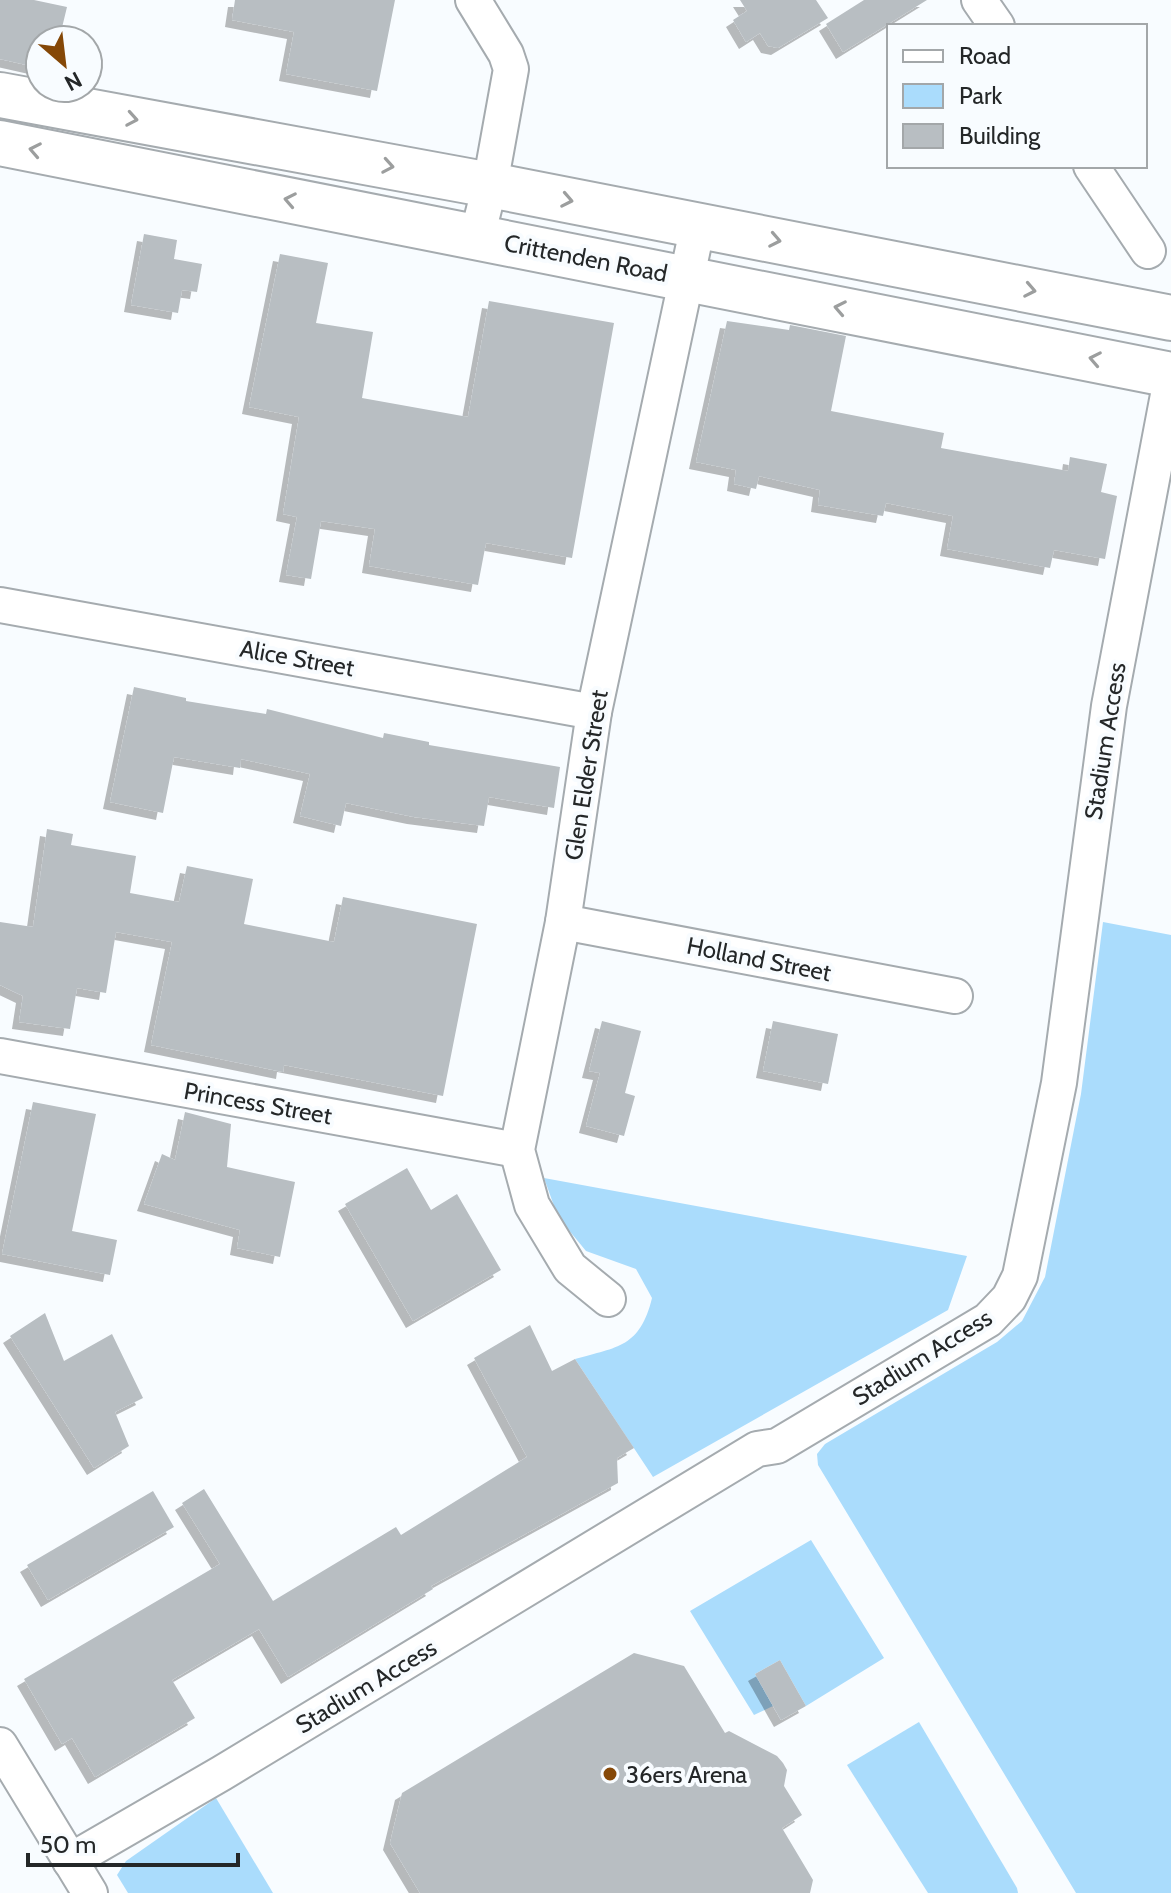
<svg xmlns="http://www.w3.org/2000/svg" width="1171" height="1893" viewBox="0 0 1171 1893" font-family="Cabin,sans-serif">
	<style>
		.green { fill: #aadcfc }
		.building { fill: #b8bec2; filter: url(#shadow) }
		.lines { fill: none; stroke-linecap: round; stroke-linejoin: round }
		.minor-casing { stroke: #a5abaf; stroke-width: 38 }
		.secondary-casing { stroke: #a5abaf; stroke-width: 48 }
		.minor { stroke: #fff; stroke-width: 34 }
		.secondary { stroke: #fff; stroke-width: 44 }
		.oneway { stroke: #9c9e9e }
		.poi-dot { fill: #854807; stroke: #f8fcff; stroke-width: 3 }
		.labels { text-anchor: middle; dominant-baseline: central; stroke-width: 8; stroke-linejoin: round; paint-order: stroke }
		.street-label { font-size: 24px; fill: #242728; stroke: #f8fcff }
		.poi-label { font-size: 24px; fill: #242728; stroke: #f8fcff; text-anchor: start }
	</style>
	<defs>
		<filter id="shadow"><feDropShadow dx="-7" dy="7" stdDeviation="0" flood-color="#0004"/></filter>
	</defs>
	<rect width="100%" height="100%" fill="#f8fcff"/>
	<g class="green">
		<polygon points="1103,922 1171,935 1171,1893 1076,1893 818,1465 817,1454 825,1444 997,1342 1022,1321 1045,1277 1081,1094"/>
		<path d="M 544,1178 L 967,1256 L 948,1310 L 653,1477 L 575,1359 C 618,1347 640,1347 652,1298 L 636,1269 L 586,1251 L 558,1217 Z"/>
		<polygon points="811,1540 884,1658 806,1706 780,1660 755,1674 773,1706 754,1715 690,1611"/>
		<polygon points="919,1722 1017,1888 1018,1893 928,1893 847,1765"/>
		<polygon points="216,1798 273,1893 128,1893 117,1875 126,1861"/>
	</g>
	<g class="building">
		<polygon points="0,0 34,0 67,7 59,40 40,40 40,68 0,59"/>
		<polygon points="235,0 395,0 377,91 286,74 294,32 232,20"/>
		<polygon points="740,0 816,0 828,18 778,48 768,46 760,33 746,42 733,20 747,11"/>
		<polygon points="864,0 927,0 843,52 826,24"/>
		<polygon points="144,234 177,240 174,259 202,264 197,292 182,290 178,313 131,305"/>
		<polygon points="280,254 328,263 316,323 373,332 362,398 468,417 489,301 614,323 572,558 486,543 478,585 369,566 375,529 321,521 311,579 286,575 297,517 283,514 299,417 249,407"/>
		<polygon points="727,321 789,330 790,325 846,336 831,411 944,433 941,448 1068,471 1070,457 1107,464 1101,492 1117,496 1105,559 1054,550 1050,568 947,549 953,516 886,503 883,516 818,505 820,490 759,476 756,489 734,484 736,470 696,462"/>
		<polygon points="134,687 186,698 186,701 266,714 267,709 383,738 384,733 429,742 429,745 560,767 554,808 489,797 484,826 414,817 346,803 341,826 300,816 310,774 241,759 240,768 174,757 163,813 110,802"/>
		<polygon points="47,829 73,834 71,845 136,856 130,893 179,902 187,866 253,879 244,924 334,942 343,897 477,924 443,1096 284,1065 283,1072 151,1045 172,942 116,932 106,993 77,988 70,1029 19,1022 23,996 0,985 0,922 33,927"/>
		<polygon points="602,1021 641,1031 625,1093 635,1096 624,1136 586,1126 600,1073 589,1071"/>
		<polygon points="773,1021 838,1034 828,1084 763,1071"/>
		<polygon points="33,1102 96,1114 72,1231 117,1240 110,1275 2,1254"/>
		<polygon points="185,1112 231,1124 227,1167 295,1182 280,1257 237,1248 240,1230 144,1204 162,1154 175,1160"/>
		<polygon points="407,1168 431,1210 457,1194 501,1270 413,1321 345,1204"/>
		<polygon points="45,1313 64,1361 112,1334 143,1398 115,1412 129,1446 94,1468 10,1336"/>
		<polygon points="530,1325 552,1371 575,1359 634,1448 617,1458 618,1483 431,1586 433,1589 288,1677 259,1629 172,1680 195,1718 95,1777 72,1738 62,1744 24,1679 220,1564 182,1503 204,1489 273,1601 396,1527 401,1535 527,1457 474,1358"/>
		<polygon points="153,1491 174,1527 48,1600 27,1565"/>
		<polygon points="634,1653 684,1666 725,1733 729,1731 777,1756 783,1763 787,1770 784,1786 802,1815 782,1828 813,1880 810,1893 420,1893 390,1843 402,1793"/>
		<polygon points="780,1660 806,1706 781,1720 755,1674"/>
	</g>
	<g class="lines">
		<g class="minor-casing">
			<g id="minor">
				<polyline points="473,0 506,54 511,69 490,185 477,237"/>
				<polyline points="979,0 997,26"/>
				<polyline points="1091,166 1148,251"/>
				<polyline points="0,605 594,712"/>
				<polyline points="563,922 955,996"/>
				<polyline points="0,1056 517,1150"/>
				<polyline points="608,1299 570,1268 532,1205 517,1150 563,922 594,712 698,225"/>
				<polyline points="0,1745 90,1893"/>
				<polyline points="70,1861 222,1773 757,1449 777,1446 988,1320 1009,1298 1020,1276 1059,1083 1109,706 1171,379"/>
			</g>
		</g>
		<g class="secondary-casing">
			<g id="secondary">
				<polyline points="0,95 490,185 1171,318"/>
				<polyline points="0,143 1171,375"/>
			</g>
		</g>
		<use href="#minor" class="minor"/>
		<use href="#secondary" class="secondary"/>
	</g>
	<defs><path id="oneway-chevron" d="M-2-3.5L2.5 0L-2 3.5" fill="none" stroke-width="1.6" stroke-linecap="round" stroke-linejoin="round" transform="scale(2)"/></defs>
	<g class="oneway">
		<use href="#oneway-chevron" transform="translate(132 119) rotate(10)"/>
		<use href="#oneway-chevron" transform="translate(35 150) rotate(-169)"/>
		<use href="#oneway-chevron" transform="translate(388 166) rotate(10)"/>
		<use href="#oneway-chevron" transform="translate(290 200) rotate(-169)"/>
		<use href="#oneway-chevron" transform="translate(567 200) rotate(11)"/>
		<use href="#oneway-chevron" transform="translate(775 240) rotate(11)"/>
		<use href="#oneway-chevron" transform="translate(1030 290) rotate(11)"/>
		<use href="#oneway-chevron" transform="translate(840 308) rotate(-169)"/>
		<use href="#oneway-chevron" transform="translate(1095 359) rotate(-169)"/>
	</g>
	<circle class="poi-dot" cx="610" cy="1774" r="8"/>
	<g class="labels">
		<g class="street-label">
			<text transform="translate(586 258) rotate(11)">Crittenden Road</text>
			<text transform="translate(297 658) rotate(10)">Alice Street</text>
			<text transform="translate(1105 741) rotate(-81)">Stadium Access</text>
			<text transform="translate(586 775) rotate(-81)">Glen Elder Street</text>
			<text transform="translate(759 959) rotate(11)">Holland Street</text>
			<text transform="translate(258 1103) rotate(10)">Princess Street</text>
			<text transform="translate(922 1357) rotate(-32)">Stadium Access</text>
			<text transform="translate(366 1686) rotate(-31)">Stadium Access</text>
		</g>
		<g class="poi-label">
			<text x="626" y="1774">36ers Arena</text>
		</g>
	</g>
	<rect x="887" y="24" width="260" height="144" fill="#f8fcff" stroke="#a3a7a9" stroke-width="2"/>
	<rect x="903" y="50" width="40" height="12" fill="#ffffff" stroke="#a3a7a9" stroke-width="2"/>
	<text x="959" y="64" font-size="24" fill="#242728">Road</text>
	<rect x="903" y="84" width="40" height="24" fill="#aadcfc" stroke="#a3a7a9" stroke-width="2"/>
	<text x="959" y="104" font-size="24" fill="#242728">Park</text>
	<rect x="903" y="124" width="40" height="24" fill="#b8bec2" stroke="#a3a7a9" stroke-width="2"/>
	<text x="959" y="144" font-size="24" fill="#242728">Building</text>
	<g transform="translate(64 64) rotate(152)"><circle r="38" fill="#f8fcff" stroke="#a3a7a9" stroke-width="2"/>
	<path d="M0-6L14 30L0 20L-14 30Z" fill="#854807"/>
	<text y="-12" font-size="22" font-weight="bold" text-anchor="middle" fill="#242728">N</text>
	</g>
	<path d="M28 1853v12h210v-12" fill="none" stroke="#242728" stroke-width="4"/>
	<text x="40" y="1853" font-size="24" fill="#242728" stroke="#f8fcff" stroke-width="6" paint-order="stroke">50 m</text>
</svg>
